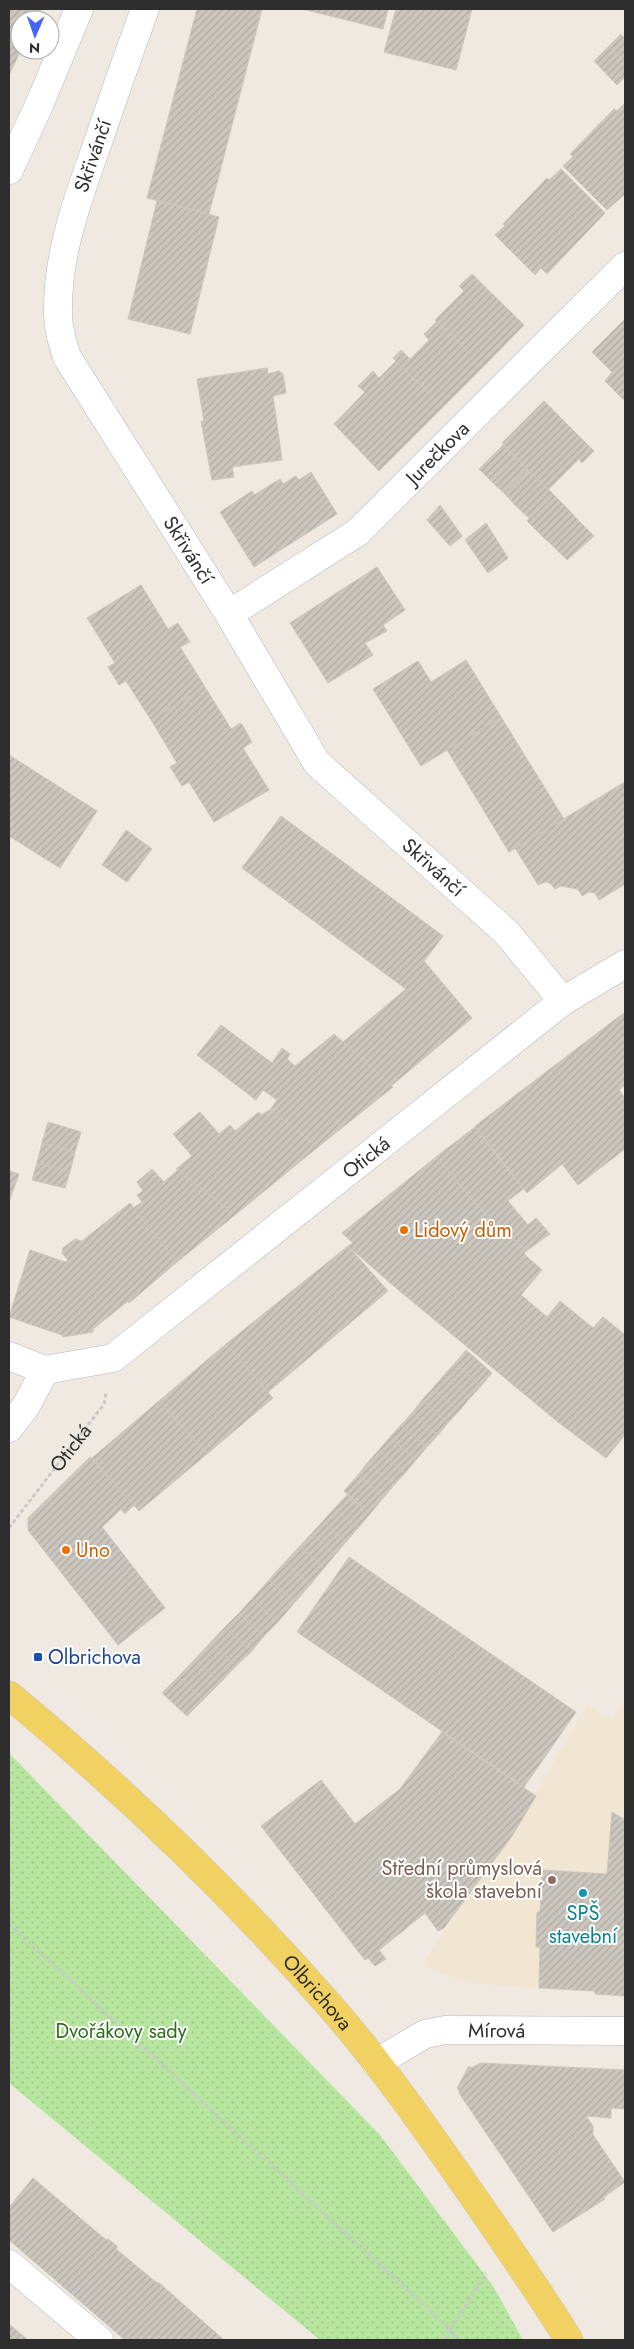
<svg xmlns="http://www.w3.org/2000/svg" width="634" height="2349" viewBox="0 0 634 2349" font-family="Jost,sans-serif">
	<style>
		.education { fill: #f0e6d1 }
		.grass { fill: url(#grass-dots) }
		.building { fill: url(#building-hatch); stroke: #cbc5ba }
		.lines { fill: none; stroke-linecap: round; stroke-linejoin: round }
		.minor-casing { stroke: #b4b7c1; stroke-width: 29 }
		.tertiary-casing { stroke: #b4b7c1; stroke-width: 29 }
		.secondary-casing { stroke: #b4b7c1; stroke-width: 29 }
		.primary-casing { stroke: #c9c9c9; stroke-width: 29 }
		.path { stroke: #c9c9c9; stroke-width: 3; stroke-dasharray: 4 2.5; stroke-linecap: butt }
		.minor { stroke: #fff; stroke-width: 28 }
		.tertiary { stroke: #fff; stroke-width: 28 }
		.secondary { stroke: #fff; stroke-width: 28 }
		.primary { stroke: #f2d163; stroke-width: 28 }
		.food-dot { fill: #e8710a; stroke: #fff; stroke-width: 2 }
		.transit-dot { fill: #1a4fb4; stroke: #fff; stroke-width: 2 }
		.education-dot { fill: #8d6e63; stroke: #fff; stroke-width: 2 }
		.culture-dot { fill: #0f9aa8; stroke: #fff; stroke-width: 2 }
		.labels { text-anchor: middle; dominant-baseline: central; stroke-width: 4; stroke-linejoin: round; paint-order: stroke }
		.street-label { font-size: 20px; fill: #2e2e2e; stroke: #fff }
		.food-label { font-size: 20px; fill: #c56008; stroke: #fff; text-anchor: start }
		.transit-label { font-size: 20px; fill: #164399; stroke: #fff; text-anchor: start }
		.education-label { font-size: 20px; fill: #785e54; stroke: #fff; text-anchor: end }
		.culture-label { font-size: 20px; fill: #0d838f; stroke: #fff }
		.park-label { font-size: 20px; fill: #2c6e1b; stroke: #fff }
	</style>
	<defs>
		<pattern id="grass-dots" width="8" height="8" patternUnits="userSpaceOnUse" patternTransform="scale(1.25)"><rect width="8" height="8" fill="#b6e59e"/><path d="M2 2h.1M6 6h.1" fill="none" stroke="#9dc588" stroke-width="1.8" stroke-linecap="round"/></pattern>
		<pattern id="building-hatch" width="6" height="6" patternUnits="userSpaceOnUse" patternTransform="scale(1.25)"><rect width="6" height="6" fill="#cbc7bf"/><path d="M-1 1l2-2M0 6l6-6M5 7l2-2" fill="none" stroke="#afaba4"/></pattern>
	</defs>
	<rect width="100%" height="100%" fill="#efe9e1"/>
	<polygon class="education" points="625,1698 625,1994 467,1983 422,1965 535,1795 587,1706 613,1720"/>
	<polygon class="grass" points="9,1753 380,2135 493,2286 523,2340 320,2340 9,2083"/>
	<g class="building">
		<polygon points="9,9 41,9 36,20 20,20 21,50 9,75"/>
		<polygon points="197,9 262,9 209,214 147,198"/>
		<polygon points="302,9 388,9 383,29"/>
		<polygon points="396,9 472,9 456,70 384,52"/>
		<polygon points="621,34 625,39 625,62 609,46"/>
		<polygon points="609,46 625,62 625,77 617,85 594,61"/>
		<polygon points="625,103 625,194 607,210 563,166 573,157 570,154 614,109 617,111"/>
		<polygon points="561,169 605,213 547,274 541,268 535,275 495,235 505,226 503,224 547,178 549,180"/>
		<polygon points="157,201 219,217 190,334 128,319"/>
		<polygon points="472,274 524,325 483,367 435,320 464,291 459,286"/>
		<polygon points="625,319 625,401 605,381 612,372 592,352"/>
		<polygon points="437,321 483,367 443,407 393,358 401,350 410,359 429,340 424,334"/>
		<polygon points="396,361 443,407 379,471 334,424 365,392 358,386 373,371 379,378"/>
		<polygon points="267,368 268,374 279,371 283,374 286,393 273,396 282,460 232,467 234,477 212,480 201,421 204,422 197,379"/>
		<polygon points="544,401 594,451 582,463 579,459 548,490 502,443"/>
		<polygon points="503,445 516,458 492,482 479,469"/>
		<polygon points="516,458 528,470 504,493 492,482"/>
		<polygon points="528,470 542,483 517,507 504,493"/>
		<polygon points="311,472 337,514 254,567 220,512 252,491 254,495 280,479 283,484 296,476 299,480"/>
		<polygon points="542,483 554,495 529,518 517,507"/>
		<polygon points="554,495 567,508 540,534 527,521"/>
		<polygon points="440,505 462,536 450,546 427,520"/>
		<polygon points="567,508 578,520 553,546 540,534"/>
		<polygon points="578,520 594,536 567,560 553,546"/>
		<polygon points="486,523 508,558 488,573 465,540"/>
		<polygon points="377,567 405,610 383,625 387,631 365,643 373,655 328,683 290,623"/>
		<polygon points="141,585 168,629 178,623 190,642 180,647 205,687 151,720 126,681 119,685 108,667 115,663 87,618"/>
		<polygon points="466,660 501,717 421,766 373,689 418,661 431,682"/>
		<polygon points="205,687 231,729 241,723 252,742 243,748 269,790 214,822 189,782 182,786 170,767 177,763 151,720"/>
		<polygon points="501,717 564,819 509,852 447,750"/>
		<polygon points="9,755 97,811 60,868 9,836"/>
		<polygon points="625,782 625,856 623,857 625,860 625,884 599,900 595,893 589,892 582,896 578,889 561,886 555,889 550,883 545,882 538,885 515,848"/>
		<polygon points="281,816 443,936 424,961 472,1018 391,1086 343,1042 406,989 242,868"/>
		<polygon points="126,830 152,849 127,882 102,865"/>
		<polygon points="625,1012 625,1085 619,1090 625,1098 625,1149 578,1185 562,1164 527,1193 475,1126"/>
		<polygon points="221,1025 272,1063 282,1048 290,1054 287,1059 295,1066 334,1034 393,1087 318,1147 270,1110 277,1100 263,1090 256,1100 197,1055"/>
		<polygon points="270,1110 318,1147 235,1215 176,1169 192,1156 173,1134 200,1112 219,1134 230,1125 235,1131 259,1112 261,1115"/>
		<polygon points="48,1122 81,1132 75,1152 42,1143"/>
		<polygon points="475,1127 523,1189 508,1201 528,1225 536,1218 550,1234 526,1251 474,1202 436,1157"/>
		<polygon points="42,1143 75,1152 70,1172 37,1163"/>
		<polygon points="436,1157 474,1202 526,1251 524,1254 542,1270 521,1295 547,1317 560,1301 593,1328 603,1317 624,1334 625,1435 606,1458 558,1422 396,1288 348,1246 353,1243 342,1233"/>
		<polygon points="37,1163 70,1172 65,1188 32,1180"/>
		<polygon points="152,1169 164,1182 178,1170 235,1215 177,1262 133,1208 142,1202 137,1195 143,1191 137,1182"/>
		<polygon points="9,1171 19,1174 9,1202"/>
		<polygon points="130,1203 177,1262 129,1303 128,1301 93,1329 93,1332 63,1337 62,1335 9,1317 30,1250 65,1262 68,1260 62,1253 63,1248 75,1239 82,1241"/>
		<polygon points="348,1246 388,1291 268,1392 226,1344"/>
		<polygon points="226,1344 273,1398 207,1454 159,1401"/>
		<polygon points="466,1350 492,1373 481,1386 455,1363"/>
		<polygon points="455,1363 481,1386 470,1398 444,1375"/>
		<polygon points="444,1375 470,1398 459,1411 433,1388"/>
		<polygon points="433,1388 459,1411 448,1423 422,1400"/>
		<polygon points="422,1400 448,1423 438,1435 412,1413"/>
		<polygon points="159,1401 207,1454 139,1511 92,1458"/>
		<polygon points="412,1413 438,1435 427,1447 401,1425"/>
		<polygon points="401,1425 427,1447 416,1460 390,1437"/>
		<polygon points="390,1437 416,1460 405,1473 379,1450"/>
		<polygon points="379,1450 405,1473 394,1485 368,1462"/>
		<polygon points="90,1457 134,1505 125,1514 121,1509 102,1527 165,1608 118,1645 28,1530 28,1518"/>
		<polygon points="368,1462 394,1485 384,1497 358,1475"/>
		<polygon points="358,1475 384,1497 370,1514 344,1491"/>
		<polygon points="347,1495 370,1514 358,1528 334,1509"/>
		<polygon points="334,1509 358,1528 346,1542 323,1521"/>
		<polygon points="323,1521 346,1542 335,1555 312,1533"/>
		<polygon points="312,1533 335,1555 324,1568 300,1546"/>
		<polygon points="300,1546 324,1568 310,1585 285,1562"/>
		<polygon points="349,1557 576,1712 524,1787 297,1632"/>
		<polygon points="285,1562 310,1585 295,1602 269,1580"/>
		<polygon points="269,1580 295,1602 278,1622 252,1599"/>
		<polygon points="252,1599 278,1622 264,1636 239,1613"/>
		<polygon points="239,1613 264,1636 251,1652 225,1627"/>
		<polygon points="225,1627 251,1652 236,1666 211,1642"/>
		<polygon points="211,1642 236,1666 220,1683 195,1659"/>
		<polygon points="195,1659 220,1683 203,1700 178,1677"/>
		<polygon points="178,1677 203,1700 187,1716 162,1693"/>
		<polygon points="442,1732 536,1796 512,1836 444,1928 438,1931 425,1913 379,1950 386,1959 375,1966 368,1958 365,1960 261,1826 321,1780 355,1824 400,1789"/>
		<polygon points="612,1812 625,1820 625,1996 595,1994 595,1991 539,1988 540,1947 536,1947 537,1912 540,1912 542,1870 607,1874"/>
		<polygon points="481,2063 625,2070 625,2109 611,2108 611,2118 586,2116 593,2126 593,2135 625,2182 604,2197 605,2199 553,2232 459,2093 459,2089 457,2088 469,2066 471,2068"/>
		<polygon points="33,2178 106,2240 108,2239 117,2246 116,2249 157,2283 158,2282 224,2340 125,2340 9,2240 9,2207"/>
		<polygon points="9,2324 28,2340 9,2340"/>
	</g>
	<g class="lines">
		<g class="minor-casing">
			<g id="minor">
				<path id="s2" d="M 145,9 C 129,53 113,98 98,142 C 79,196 58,250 58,308 C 57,325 62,341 67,357 L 229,614 L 317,763 L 506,932 L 563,1001"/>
				<path id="s3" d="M 229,614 L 358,532 L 625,266"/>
				<polyline points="9,1356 45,1370"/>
				<path id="s4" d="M 45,1370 L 113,1358 L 563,1001 L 625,964"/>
				<polyline points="9,1428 26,1406 45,1370"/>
				<polyline points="9,2264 99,2340"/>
			</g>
		</g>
		<g class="tertiary-casing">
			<g id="tertiary">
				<path id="s5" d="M 376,2063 L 425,2034 L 445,2030 L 625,2031"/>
			</g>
		</g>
		<g class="secondary-casing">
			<polyline id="secondary" points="9,170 40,103 79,9"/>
		</g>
		<g class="primary-casing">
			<g id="primary">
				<path id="s6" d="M 9,1695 C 125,1791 232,1894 331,2007 C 378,2061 420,2120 461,2179 C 498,2232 535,2285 569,2340"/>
			</g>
		</g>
		<g class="path">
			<path id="s1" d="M 9,1528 L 104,1404 L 106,1393"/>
			<polyline points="9,1924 451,2330 456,2340"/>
			<polyline points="444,2340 486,2273"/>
		</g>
		<use href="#minor" class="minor"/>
		<use href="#tertiary" class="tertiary"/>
		<use href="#secondary" class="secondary"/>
		<use href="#primary" class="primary"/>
	</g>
	<g class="food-dot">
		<circle cx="404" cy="1230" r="5"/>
		<circle cx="66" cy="1550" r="5"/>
	</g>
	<rect class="transit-dot" x="33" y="1652" width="10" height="10" rx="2.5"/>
	<circle class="education-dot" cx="552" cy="1880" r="5"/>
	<circle class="culture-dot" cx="583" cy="1893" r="5"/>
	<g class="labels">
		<g class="street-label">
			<text transform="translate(93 156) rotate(-71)">Skřivánčí</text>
			<text stroke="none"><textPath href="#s3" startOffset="265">Jurečkova</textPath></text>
			<text stroke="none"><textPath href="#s2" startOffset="591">Skřivánčí</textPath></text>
			<text stroke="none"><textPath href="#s2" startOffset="996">Skřivánčí</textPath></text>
			<text stroke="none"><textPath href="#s4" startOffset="392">Otická</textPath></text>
			<text stroke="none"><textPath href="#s1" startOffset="101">Otická</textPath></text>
			<text stroke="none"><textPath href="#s6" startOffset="429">Olbrichova</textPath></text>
			<text stroke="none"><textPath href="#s5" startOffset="129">Mírová</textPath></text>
		</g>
		<g class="food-label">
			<text x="414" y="1230">Lidový dům</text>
			<text x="76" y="1550">Uno</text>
		</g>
		<g class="transit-label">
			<text x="48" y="1657">Olbrichova</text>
		</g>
		<g class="education-label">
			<text x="542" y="1868">Střední průmyslová<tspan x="542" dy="23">škola stavební</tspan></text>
		</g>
		<g class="culture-label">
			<text x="583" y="1913">SPŠ<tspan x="583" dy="23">stavební</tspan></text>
		</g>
		<g class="park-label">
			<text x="121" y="2031">Dvořákovy sady</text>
		</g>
	</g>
	<rect width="634" height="2349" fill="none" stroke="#2e2e2e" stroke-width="20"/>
	<g transform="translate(35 35) rotate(182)"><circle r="24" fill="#ffffff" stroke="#ababab"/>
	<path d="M0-4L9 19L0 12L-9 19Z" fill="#4264fb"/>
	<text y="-8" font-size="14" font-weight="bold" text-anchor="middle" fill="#2e2e2e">N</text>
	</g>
</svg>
